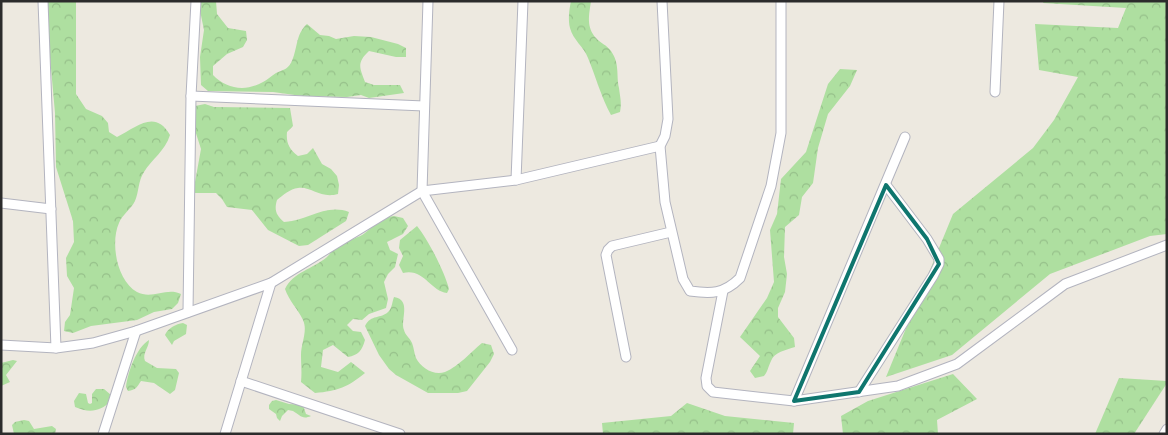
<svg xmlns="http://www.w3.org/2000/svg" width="1168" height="435" viewBox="0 0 1168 435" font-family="'Space Grotesk',sans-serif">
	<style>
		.forest { fill: url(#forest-crowns) }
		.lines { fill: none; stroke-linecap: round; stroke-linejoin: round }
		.minor-casing { stroke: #b3b4bf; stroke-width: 11 }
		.minor { stroke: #fff; stroke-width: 9 }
		.marked { fill: none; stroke: #0f766e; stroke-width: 4; stroke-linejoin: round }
	</style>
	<defs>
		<pattern id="forest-crowns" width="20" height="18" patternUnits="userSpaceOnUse" patternTransform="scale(1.25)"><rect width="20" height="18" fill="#aedfa0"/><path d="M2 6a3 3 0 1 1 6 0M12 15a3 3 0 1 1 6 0" fill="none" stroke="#96c08a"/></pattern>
	</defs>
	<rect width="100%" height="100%" fill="#ede9e0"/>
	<g class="forest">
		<path d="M 45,1 L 76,1 L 76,94 L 86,109 L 102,116 L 108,123 L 109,132 L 117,137 C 137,127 155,109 170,135 C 165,151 152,159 144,172 C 138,181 139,192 135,201 C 131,209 122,215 119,223 C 110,243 117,281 137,292 C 152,300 166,287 181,294 L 178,303 L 172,309 L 154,312 L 137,320 L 91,326 L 73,333 L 64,331 L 65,322 L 70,315 L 74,288 L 67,276 L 66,258 L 74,242 L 73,221 L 56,167 L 55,113 Z"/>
		<path d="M 198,1 L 216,1 L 217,14 L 228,28 L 246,31 L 247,40 L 243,47 L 227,54 L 213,66 L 213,75 C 226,89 246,92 263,82 C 267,80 271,76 276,73 C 282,70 287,70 291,63 C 298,49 295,35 307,24 L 320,35 L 329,36 L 336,39 L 354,36 L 371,37 L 398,44 L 406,48 L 406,57 L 396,57 L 369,51 C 356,63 360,68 365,82 L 374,85 L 400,85 L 404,93 L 369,98 L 361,95 L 347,97 L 302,96 L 273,92 L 208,91 L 201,85 L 200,57 L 204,30 Z"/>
		<path d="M 571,1 L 591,1 C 589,15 586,27 596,38 C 600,43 607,45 611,51 C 620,64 616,74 619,88 C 620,97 622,103 620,112 L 611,115 C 601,97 596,77 588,58 C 584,47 573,40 570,28 C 568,20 569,10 571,1 Z"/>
		<polygon points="1044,1 1167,1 1167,234 1150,236 1050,274 952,355 886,377 953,214 1033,148 1054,120 1078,77 1039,70 1035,24 1118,28 1126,8 1043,3"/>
		<path d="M 840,69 L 857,70 L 850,86 L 828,114 L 818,148 L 813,183 L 802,197 L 799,215 L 785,227 L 784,257 L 787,274 L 785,292 L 778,308 L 778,317 L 794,338 L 795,347 C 786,350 774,352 771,361 C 768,367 768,371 764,376 L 755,378 L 750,371 L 760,356 L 740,337 L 767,298 L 774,282 L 770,230 L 777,214 L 781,179 L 806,152 L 828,84 Z"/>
		<path d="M 205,104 L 214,107 L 290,108 L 293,126 L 287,132 C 286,143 289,149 298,156 L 307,154 L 313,148 L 322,164 L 331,169 L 337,176 L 339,185 L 338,194 C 320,199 311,186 298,188 C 290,189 283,195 277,200 C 274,210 276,215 284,222 C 307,221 326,203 349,212 L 346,221 L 308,245 L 299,246 L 268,230 L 252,210 L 227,207 L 222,199 L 216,193 L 193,193 L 201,149 L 193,124 L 195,106 Z"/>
		<path d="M 394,216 L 403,218 L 408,226 L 403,234 L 387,242 L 390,250 L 398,254 L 395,267 L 388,274 L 384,282 L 388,299 L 386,308 L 369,314 L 362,320 L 353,319 L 347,325 L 353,331 L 361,332 L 365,340 C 362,351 358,355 348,357 L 333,345 L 323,350 L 321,367 L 338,372 L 351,362 L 365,373 C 348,387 338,391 315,393 L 301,382 C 302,372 301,365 301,355 C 301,343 308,331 303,320 C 298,309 289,301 285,289 C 293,272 313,269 327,257 C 332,252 334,247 340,244 C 348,240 359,238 365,233 C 377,224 377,218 394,216 Z"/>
		<path d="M 417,226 C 428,239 445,273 449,289 L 447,293 C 430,291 424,268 403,273 L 399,265 L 403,256 L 399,248 L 400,240 Z"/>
		<path d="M 394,297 C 412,300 400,320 404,330 C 405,335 410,338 412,343 C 414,348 414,353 416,358 C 421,368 434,376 445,372 C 459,366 471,352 482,343 L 491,345 L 494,354 L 490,362 L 467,391 L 458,393 L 428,393 L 396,375 L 389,369 L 379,355 L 365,326 C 371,314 381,319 388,312 C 392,309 392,302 394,297 Z"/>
		<path d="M 183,323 L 187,325 L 186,334 L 174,341 L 172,345 L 165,335 C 168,328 176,324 183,323 Z"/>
		<path d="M 149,340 C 149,348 142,353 145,361 L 157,368 L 176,369 L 179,373 L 175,390 L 170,394 L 154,383 L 141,381 C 137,387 136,390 128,391 L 126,387 C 128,372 136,348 149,340 Z"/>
		<polygon points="13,360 17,361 6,375 10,382 1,386 1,363"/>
		<polygon points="953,374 977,399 937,420 938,434 843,434 841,416 868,401"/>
		<polygon points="1119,378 1167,381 1167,383 1134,434 1095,434"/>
		<path d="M 96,389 L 104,389 L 111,395 L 111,401 C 100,412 89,413 75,407 L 74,401 L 79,393 L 86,394 L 88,403 L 90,404 L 92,403 L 92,394 Z"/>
		<path d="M 276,400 L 289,404 L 303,405 L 306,414 L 311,416 C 302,420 300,415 293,411 L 288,410 L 282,416 L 280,421 L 277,418 L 276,414 L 269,409 L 269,405 L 272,401 Z"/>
		<polygon points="687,403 725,416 794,423 793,434 603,434 602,423 671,416"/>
		<polygon points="24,420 29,421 34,429 52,426 56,429 55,434 14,434 12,425 15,422"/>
	</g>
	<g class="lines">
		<g class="minor-casing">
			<g id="minor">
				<polyline points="43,1 56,348"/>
				<polyline points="428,1 422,191 512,350"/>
				<path d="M 662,1 L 668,119 L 665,136 L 660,146 L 665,202 L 683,279 L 690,291 C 711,294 724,294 740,278 L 771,186 L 781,133 L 781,1"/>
				<polyline points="995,92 999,1"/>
				<polyline points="191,96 424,106"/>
				<polyline points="516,180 523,1"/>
				<polyline points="1,203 51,209"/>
				<polyline points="723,291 706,378 707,386 713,392 794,401 898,386 957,364 1065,284 1167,245"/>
				<polyline points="188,312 191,96 196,1"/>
				<polyline points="1,345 56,348 93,343 136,331 271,283 422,191 516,180 660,146"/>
				<polyline points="626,357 606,255 608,250 612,246 671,232"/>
				<polyline points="241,381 400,434"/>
				<polyline points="859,392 933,276 939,264 939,259 927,239 886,185"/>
				<polyline points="794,401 905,137"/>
				<polyline points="103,434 136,331"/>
				<polyline points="225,434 271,283"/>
				<polyline points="1164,434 1167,429"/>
			</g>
		</g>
		<use href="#minor" class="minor"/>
	</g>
	<path class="marked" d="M 886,185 L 927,239 L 939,264 L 859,392 L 794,401 Z"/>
	<rect width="1168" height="435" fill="none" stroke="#2c2c2c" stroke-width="5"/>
</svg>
